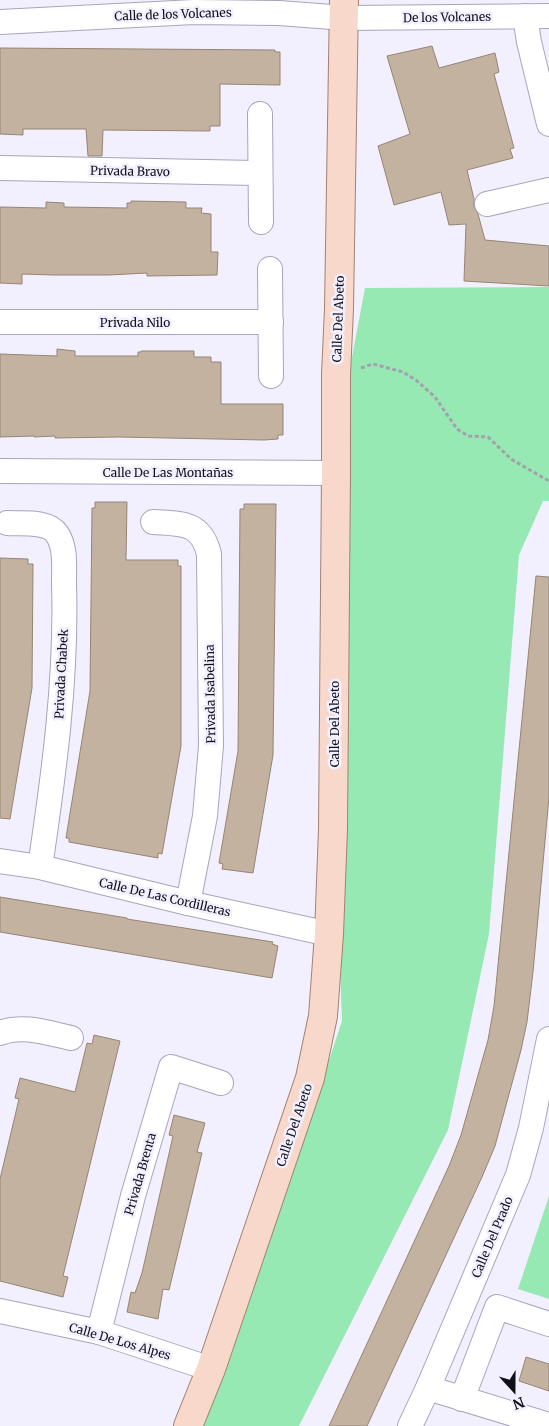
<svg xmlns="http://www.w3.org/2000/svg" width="549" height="1426" viewBox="0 0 549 1426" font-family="Merriweather,serif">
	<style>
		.green { fill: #97e9b4 }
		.building { fill: #c3b2a0; stroke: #958574 }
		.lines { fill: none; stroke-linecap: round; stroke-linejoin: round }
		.minor-casing { stroke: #a8a5bb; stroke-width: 26 }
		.major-casing { stroke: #a38174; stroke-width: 30 }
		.path { stroke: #a3a1ad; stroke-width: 3; stroke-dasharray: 4 2.5; stroke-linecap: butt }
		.minor { stroke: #fff; stroke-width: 24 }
		.major { stroke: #f7d8ca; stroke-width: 28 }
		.labels { text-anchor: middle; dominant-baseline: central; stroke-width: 5; stroke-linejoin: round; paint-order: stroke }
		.street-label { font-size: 12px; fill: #111018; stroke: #f2f0fe }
	</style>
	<rect width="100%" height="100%" fill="#f2f0fe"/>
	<g class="green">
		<polygon points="549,287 549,501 543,501 519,555 489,934 448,1130 299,1426 201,1426 268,1244 342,1021 337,886 349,373 365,288"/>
		<polygon points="549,1196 549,1299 518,1289"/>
	</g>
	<g class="building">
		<polygon points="432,46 439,68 495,53 499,72 494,74 514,148 510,149 513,158 467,170 474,199 474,207 478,214 485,240 549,246 549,286 464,281 466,224 449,225 441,192 394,205 378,146 410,134 387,56"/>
		<polygon points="0,48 275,50 275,52 280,52 280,85 220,84 220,126 210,126 210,131 103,130 102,156 88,156 86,129 23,129 23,135 0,134"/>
		<polygon points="131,201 186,202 186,208 202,208 201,213 211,214 211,252 218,252 217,275 147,276 147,273 109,275 53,275 22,274 22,284 0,283 0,207 46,208 46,202 64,203 64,207 127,208 127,203 131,203"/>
		<polygon points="57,349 75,351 75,356 138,356 138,352 141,352 141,351 194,351 194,357 211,357 211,362 221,362 221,404 283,404 283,435 278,435 278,439 264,440 119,437 55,438 55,436 34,437 34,436 0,437 0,354 57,356"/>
		<polygon points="95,502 127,502 126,560 178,560 178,566 181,566 181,746 162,854 158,853 158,858 69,842 69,838 66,838 90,691 92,508 95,508"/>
		<polygon points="244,504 276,504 273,755 253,873 222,869 223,864 219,863 238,751 240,509 244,509"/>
		<polygon points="0,558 28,559 28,564 33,564 32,688 10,819 0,818"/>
		<polygon points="536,576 549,577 549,797 533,972 527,1022 521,1050 495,1146 482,1177 367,1426 329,1426 449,1166 461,1135 488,1040 494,1006"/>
		<polygon points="0,897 127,918 127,919 273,942 272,944 278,946 272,978 0,932"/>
		<polygon points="94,1035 120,1041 63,1276 68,1277 63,1297 0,1281 0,1179 19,1099 15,1098 20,1078 75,1092 87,1043 92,1044"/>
		<polygon points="174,1115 205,1123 197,1152 202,1153 182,1236 169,1290 163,1289 158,1319 127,1312 131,1292 135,1293 142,1273 173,1136 169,1135"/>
		<polygon points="526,1357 549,1364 549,1391 519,1381"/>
	</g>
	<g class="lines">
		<g class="minor-casing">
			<g id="minor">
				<polyline points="525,16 529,42 549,124"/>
				<polyline points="0,22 194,12 279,13 345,18 549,16"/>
				<polyline points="260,114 261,222"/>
				<polyline points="0,168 260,173"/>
				<polyline points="487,204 549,190"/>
				<polyline points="270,269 271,376"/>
				<polyline points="0,322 271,322"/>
				<polyline points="0,471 336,473"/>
				<path d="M 153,522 C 181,524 201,521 209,554 L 211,746 L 205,816 L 188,903"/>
				<path d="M 7,523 C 21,524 48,520 57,534 C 66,547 64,567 64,583 C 67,678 54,773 40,867"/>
				<polyline points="0,861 40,867 188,903 329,934"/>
				<path d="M 0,1033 C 22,1024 48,1033 71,1038"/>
				<polyline points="0,1311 99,1332 211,1369"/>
				<polyline points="99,1332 133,1196 171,1067 221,1083"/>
				<polyline points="428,1388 549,1425"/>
				<polyline points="462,1399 497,1307 549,1324"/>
				<polyline points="410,1426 428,1388 518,1175 531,1128 549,1039"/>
			</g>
		</g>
		<g class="major-casing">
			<polyline id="major" points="188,1426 211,1369 310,1078 323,1016 329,934 333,829 336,473 336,374 339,309 344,0"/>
		</g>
		<polyline class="path" points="361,368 373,364 403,372 416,380 435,397 457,429 468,436 488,437 511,459 549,481"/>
		<use href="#minor" class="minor"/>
		<use href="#major" class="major"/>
	</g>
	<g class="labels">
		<g class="street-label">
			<text transform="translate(173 14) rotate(-2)">Calle de los Volcanes</text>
			<text transform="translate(447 17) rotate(-1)">De los Volcanes</text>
			<text transform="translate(130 171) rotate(1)">Privada Bravo</text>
			<text transform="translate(338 319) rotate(-88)">Calle Del Abeto</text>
			<text x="135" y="322">Privada Nilo</text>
			<text x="168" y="472">Calle De Las Montañas</text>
			<text transform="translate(61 674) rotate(-87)">Privada Chabek</text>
			<text transform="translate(210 694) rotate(-91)">Privada Isabelina</text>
			<text transform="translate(334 724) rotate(-90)">Calle Del Abeto</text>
			<text transform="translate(165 897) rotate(13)">Calle De Las Cordilleras</text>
			<text transform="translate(294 1125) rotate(-71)">Calle Del Abeto</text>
			<text transform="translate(140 1174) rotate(-74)">Privada Brenta</text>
			<text transform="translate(492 1237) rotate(-67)">Calle Del Prado</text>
			<text transform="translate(120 1341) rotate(16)">Calle De Los Alpes</text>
		</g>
	</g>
	<g transform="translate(514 1391) rotate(159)" stroke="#f2f0fe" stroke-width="4" paint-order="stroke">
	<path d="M0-4L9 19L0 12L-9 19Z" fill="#111018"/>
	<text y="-8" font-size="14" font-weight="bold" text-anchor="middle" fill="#111018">N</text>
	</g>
</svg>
